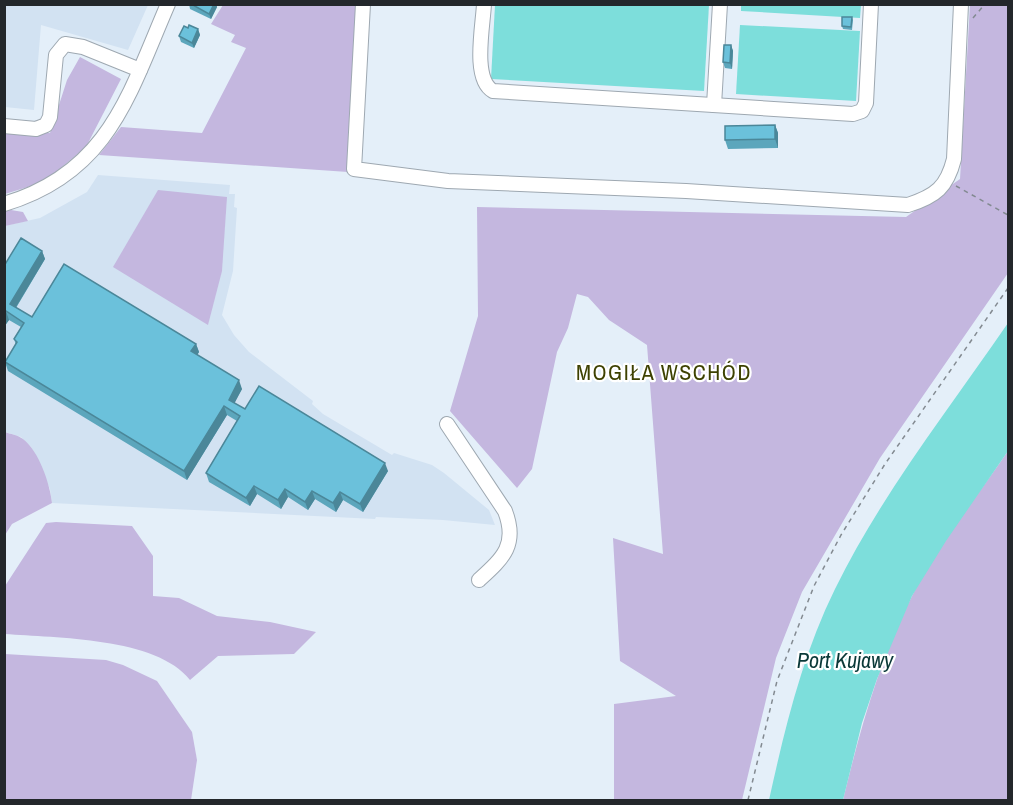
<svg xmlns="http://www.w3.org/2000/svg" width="1013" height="805" viewBox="0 0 1013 805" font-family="'Archivo Narrow',sans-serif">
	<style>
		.built { fill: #d2e2f2 }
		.green { fill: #c4b7df }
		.water { fill: #7ddedb }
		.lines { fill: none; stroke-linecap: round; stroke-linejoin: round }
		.minor-casing { stroke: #9ea8b1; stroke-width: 16 }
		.path { stroke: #838a91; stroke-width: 1.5; stroke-dasharray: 4.5 4.5; stroke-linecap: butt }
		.minor { stroke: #fff; stroke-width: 14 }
		.wall { fill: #5ca6bc }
		.shaded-wall { fill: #4b8799 }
		.building { fill: #6bc1db; stroke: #4b8799; stroke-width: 1.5 }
		.labels { text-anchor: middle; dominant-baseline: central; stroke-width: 4.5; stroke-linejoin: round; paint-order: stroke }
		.neighbourhood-label { font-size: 22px; letter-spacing: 1.5px; fill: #3d4101; stroke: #fff }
		.water-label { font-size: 22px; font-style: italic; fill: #0a3938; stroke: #fff }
	</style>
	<rect width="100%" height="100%" fill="#e4eff9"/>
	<g class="built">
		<polygon points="4,5 5,4 148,5 128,50 41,25 34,110 5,107"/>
		<polygon points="98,175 230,185 229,194 235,194 234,207 237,208 233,271 222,315 234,335 249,352 313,401 312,404 323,414 392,455 394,453 432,465 444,473 489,510 495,525 443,520 376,517 375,519 52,503 50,489 31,447 21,437 5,432 4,226 40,218 87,192"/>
	</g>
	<g class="green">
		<polygon points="223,5 357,5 348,172 99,155 121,127 202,133 246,48 231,42 235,35 211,24"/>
		<polygon points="970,5 1008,5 1008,273 880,458 802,592 776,658 742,800 614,800 614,704 676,696 620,661 613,538 663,554 647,345 609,320 588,297 577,294 568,328 557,352 532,469 517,488 450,411 478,316 477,207 906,217 960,179"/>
		<polygon points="80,57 121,79 86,147 44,182 5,194 4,130 50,133 67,80"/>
		<polygon points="158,190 227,197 222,271 208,325 113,267"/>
		<polygon points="11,210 23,212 28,221 5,226 5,211"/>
		<path d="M 5,432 C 10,434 18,435 23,439 C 39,451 50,484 52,503 L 12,524 L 5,535 Z"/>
		<path d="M 1008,451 L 1008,800 L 843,800 C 860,730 879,661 912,596 C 938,545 976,498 1008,451 Z"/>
		<path d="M 56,522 L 132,526 L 153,556 L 153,596 L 179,598 L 217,616 L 270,622 L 316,632 L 294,654 L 218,656 L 190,680 C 157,637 55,638 5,634 L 5,586 L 46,523 Z"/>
		<polygon points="5,654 106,660 123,665 157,681 192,732 197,760 191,800 5,800"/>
	</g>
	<g class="water">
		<polygon points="495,5 709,5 704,91 491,79"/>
		<polygon points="741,5 741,4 861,5 860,18 741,11"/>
		<polygon points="740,25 860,31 856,101 736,94"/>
		<path d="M 1008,323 L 1008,451 L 946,541 L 912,596 L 877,679 L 862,723 L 843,800 L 769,800 C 785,728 802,656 835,589 C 881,495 949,409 1008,323 Z"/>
	</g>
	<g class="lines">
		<g class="minor-casing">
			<g id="minor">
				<path d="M 363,4 L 354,169 L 448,181 L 686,191 L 908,205 C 936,196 947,187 954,159 L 961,4"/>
				<path d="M 484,4 C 483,26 472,79 493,91 L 853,114 L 862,111 L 866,103 L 871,4"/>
				<polyline points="714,105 720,4"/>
				<polyline points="4,126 36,129 46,125 50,117 56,55 65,44 83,47 140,70"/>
				<path d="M 4,204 C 109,173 129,94 168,4"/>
				<path d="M 447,424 L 505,511 C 518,545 503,558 479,580"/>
			</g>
		</g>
		<g class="path">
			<polyline points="973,18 985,4"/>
			<polyline points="956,186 1008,215"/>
			<polyline points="748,800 777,681 814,586 841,535 885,464 1008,288"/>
		</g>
		<use href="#minor" class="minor"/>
	</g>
	<g class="wall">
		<polygon points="189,4 216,4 217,7 211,19 190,9"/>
		<polygon points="852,17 853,20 852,30 843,29 842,26"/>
		<polygon points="188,28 198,29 200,35 194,48 181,42 179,36"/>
		<polygon points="731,45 733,51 732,69 725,68 723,62"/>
		<polygon points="775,125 778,133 778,148 728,149 725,140"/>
		<polygon points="42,251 45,259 16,308 32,317 196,344 199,352 197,355 242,389 234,403 245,409 388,471 363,512 343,500 336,512 315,499 308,510 288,497 281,509 257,494 250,506 209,482 206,473 237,421 227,415 187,480 8,371 5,362 16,345 14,339 21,327 9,320 4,327 4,266"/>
	</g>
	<g class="shaded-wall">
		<polygon points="214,4 216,4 217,7 211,19 209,14"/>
		<polygon points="198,29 200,35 194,48 192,43"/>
		<polygon points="731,45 733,51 732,69 730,63"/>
		<polygon points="775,125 778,133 778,148 775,139"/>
		<polygon points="42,251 45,259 13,312 10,304"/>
		<polygon points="6,311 9,320 4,327 4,313"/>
		<polygon points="196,344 199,352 194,360 191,351"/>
		<polygon points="239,380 242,389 232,408 229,400"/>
		<polygon points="224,406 227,415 187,480 184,471"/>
		<polygon points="385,463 388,471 363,512 360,504"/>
		<polygon points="254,486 257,494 250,506 246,498"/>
		<polygon points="285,489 288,497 281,509 278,500"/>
		<polygon points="312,491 315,499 308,510 305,502"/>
		<polygon points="340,492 343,500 336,512 333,503"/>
	</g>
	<g class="building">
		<polygon points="191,4 214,4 209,14"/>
		<polygon points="842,17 852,17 851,27 842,26"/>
		<polygon points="189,25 198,29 192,43 179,36 184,26 188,28"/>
		<polygon points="724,45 731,45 730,63 723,62"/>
		<polygon points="775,125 775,139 725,140 725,126"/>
		<polygon points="21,238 42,251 10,304 32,317 64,264 196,344 191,351 239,380 229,400 245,409 259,386 385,463 360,504 340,492 333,503 312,491 305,502 285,489 278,500 254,486 246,498 206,473 240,416 224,406 184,471 5,362 17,342 14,339 24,323 6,311 4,313 4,266"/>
	</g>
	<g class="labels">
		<g class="neighbourhood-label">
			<text x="664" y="372">MOGIŁA WSCHÓD</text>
		</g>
		<g class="water-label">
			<text x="845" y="660">Port Kujawy</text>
		</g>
	</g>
	<rect width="1013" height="805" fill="none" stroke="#23272b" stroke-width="12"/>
</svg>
